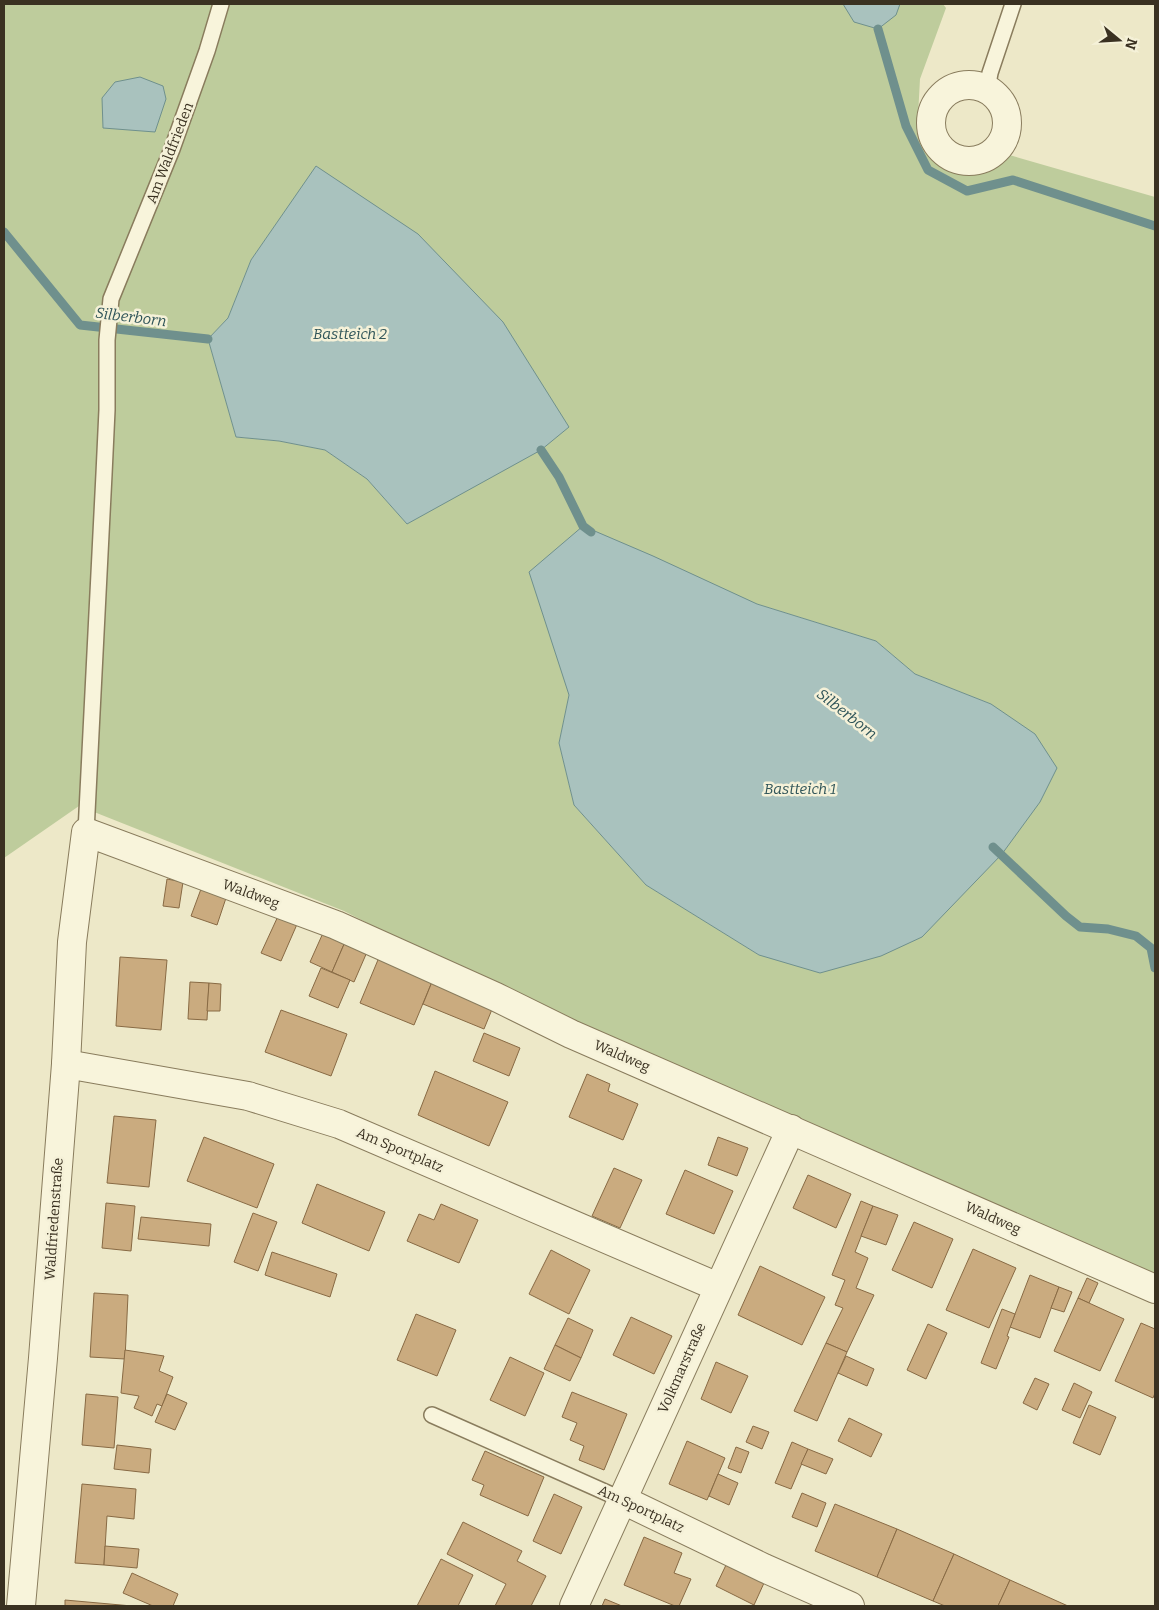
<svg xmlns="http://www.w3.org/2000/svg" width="1159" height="1610" viewBox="0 0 1159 1610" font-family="Bitter,serif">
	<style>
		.green { fill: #becc9c; fill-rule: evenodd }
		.water { fill: #a9c2be; stroke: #6f908d }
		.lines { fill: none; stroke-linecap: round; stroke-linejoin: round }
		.stream { stroke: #6f908d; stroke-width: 9 }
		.building { fill: #caab7f; stroke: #886a44 }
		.service-casing { stroke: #897c5d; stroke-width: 18 }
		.minor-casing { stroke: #897c5d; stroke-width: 30 }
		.service { stroke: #f8f4db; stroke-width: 15 }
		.minor { stroke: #f8f4db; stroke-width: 28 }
		.labels { text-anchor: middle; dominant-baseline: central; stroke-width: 5; stroke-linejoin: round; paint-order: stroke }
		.street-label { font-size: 14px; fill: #3a3121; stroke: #f5f1d8 }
		.water-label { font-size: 15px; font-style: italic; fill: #305559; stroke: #f5f1d8 }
	</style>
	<rect width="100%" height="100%" fill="#ede8c8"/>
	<path class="green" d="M 4,4 L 943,4 L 946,8 L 920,79 L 918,116 L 923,144 L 965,170 L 1006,154 L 1155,197 L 1155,1283 L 577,1031 L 344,911 L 79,806 L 4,858 ZM 317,166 L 407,524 L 367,479 L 325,450 L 279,441 L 236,437 L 208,339 L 228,318 L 251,260 ZM 757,604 L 876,641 L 915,674 L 991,704 L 759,955 L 646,885 L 574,805 L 559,743 L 569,695 Z"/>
	<g class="water">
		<polygon points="843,4 900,4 896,15 878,29 854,22"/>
		<polygon points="140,77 163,86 166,99 155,132 103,128 102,98 115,82"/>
		<polygon points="316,166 418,234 503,322 569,427 541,450 407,524 367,479 325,450 279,441 236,437 208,339 228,318 251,260"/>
		<polygon points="583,526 653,556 757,604 876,641 915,674 991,704 1035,734 1057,768 1040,802 1002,854 922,937 881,956 820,973 759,955 646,885 574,805 559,743 569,695 529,572"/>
	</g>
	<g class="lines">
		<g class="stream">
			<polyline points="878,29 906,126 928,170 967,191 1013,180 1155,226"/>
			<polyline points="4,232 80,325 208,339"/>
			<polyline points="541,450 559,477 583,526 591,532"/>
			<polyline points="993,847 1066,916 1080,927 1108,929 1136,936 1151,948 1155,968"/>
		</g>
	</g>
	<g class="building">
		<polygon points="167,879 183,882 179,908 163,906"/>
		<polygon points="201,889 226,898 217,925 191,916"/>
		<polygon points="279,914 298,922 281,961 261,953"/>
		<polygon points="323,933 345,942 332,972 310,962"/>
		<polygon points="345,942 367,952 354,982 332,972"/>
		<polygon points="380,955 434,977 414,1025 360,1003"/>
		<polygon points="120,957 167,960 161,1030 116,1026"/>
		<polygon points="321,968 350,980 338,1008 309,996"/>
		<polygon points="434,977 495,1002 484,1029 423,1004"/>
		<polygon points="190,982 209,983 207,1020 188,1019"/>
		<polygon points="209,983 221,984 220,1011 207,1011"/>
		<polygon points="281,1010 347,1034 331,1076 265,1052"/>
		<polygon points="484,1033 520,1048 509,1076 473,1061"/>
		<polygon points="435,1071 508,1102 489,1146 418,1115"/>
		<polygon points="587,1074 610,1084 608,1091 638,1104 623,1140 569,1117"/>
		<polygon points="114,1116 156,1120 149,1187 107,1183"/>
		<polygon points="204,1137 274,1164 257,1208 187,1181"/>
		<polygon points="718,1137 748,1148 737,1176 708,1165"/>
		<polygon points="614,1168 642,1180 620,1228 592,1216"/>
		<polygon points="685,1170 733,1191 714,1234 666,1214"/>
		<polygon points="808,1175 851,1194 836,1228 793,1208"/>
		<polygon points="317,1184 385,1212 369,1251 302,1223"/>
		<polygon points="861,1201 873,1206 855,1252 868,1258 856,1288 874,1295 847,1352 826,1343 843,1308 835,1305 845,1280 832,1275"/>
		<polygon points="106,1203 135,1206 131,1251 102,1248"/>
		<polygon points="441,1204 478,1220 459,1263 407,1241 419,1214 434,1220"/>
		<polygon points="873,1206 898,1215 886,1245 861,1236"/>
		<polygon points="253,1213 277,1222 258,1271 234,1262"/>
		<polygon points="141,1217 211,1224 209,1246 138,1239"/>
		<polygon points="914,1222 953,1239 932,1288 892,1270"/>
		<polygon points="973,1249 1016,1268 989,1328 946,1310"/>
		<polygon points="551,1250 590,1270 569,1314 529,1294"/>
		<polygon points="272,1252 337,1274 330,1297 265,1275"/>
		<polygon points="760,1266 825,1297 802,1345 738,1315"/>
		<polygon points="1030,1275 1059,1287 1040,1338 1010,1327"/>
		<polygon points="1087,1278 1098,1283 1089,1303 1078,1298"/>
		<polygon points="1059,1287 1072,1292 1064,1312 1051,1308"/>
		<polygon points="94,1293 128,1295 125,1359 90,1357"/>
		<polygon points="1078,1298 1124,1319 1100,1371 1054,1351"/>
		<polygon points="1002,1309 1015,1314 1007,1336 1009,1337 996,1369 981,1363"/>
		<polygon points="416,1314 456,1330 437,1376 397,1360"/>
		<polygon points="631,1317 672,1336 654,1374 613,1355"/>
		<polygon points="568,1318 593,1330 581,1358 555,1345"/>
		<polygon points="1141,1323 1155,1329 1155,1393 1153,1398 1115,1381"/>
		<polygon points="928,1324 947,1333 926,1379 907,1370"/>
		<polygon points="826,1343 847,1352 817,1421 794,1411"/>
		<polygon points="555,1345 581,1358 570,1381 544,1369"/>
		<polygon points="125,1350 164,1356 159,1371 173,1377 162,1406 157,1404 152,1416 134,1408 139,1396 121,1393"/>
		<polygon points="846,1356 874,1369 867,1386 838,1373"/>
		<polygon points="510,1357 544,1373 525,1416 490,1400"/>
		<polygon points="716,1362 748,1376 731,1413 701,1399"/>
		<polygon points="1035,1378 1049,1384 1037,1410 1023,1403"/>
		<polygon points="1074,1383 1092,1392 1080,1418 1062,1410"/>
		<polygon points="572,1392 627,1414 604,1470 579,1460 584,1446 570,1440 577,1423 562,1417"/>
		<polygon points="86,1394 118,1397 114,1448 82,1445"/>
		<polygon points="167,1394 187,1403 175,1430 155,1422"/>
		<polygon points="1089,1405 1116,1417 1100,1455 1073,1443"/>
		<polygon points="849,1418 882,1434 871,1457 838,1441"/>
		<polygon points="753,1426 769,1432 762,1449 746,1442"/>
		<polygon points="687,1441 725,1458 707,1500 669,1484"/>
		<polygon points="792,1442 808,1449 791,1489 775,1483"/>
		<polygon points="117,1445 151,1449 149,1473 114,1469"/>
		<polygon points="736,1447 749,1452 741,1473 728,1468"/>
		<polygon points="808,1449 833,1459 826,1474 801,1464"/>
		<polygon points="485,1451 544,1477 528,1516 480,1495 484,1485 472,1480"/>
		<polygon points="718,1474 738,1483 729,1505 709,1496"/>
		<polygon points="82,1484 136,1489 134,1519 107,1516 104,1565 75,1563"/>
		<polygon points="802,1493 826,1503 817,1527 792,1517"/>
		<polygon points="554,1494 582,1507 561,1554 533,1541"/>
		<polygon points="835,1504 897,1529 877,1577 815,1551"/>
		<polygon points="463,1522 522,1551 517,1561 546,1576 531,1606 495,1606 506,1584 447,1554"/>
		<polygon points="897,1529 954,1554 933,1601 877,1577"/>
		<polygon points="644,1537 682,1553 674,1573 691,1579 679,1606 675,1606 624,1585"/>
		<polygon points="105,1546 139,1549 137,1568 104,1565"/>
		<polygon points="954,1554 1010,1580 998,1606 945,1606 933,1601"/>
		<polygon points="441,1559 473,1575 458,1606 417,1606"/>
		<polygon points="726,1565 764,1583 754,1605 716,1586"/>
		<polygon points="132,1573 178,1594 173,1606 153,1606 123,1593"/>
		<polygon points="1010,1580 1068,1606 998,1606"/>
		<polygon points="605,1599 622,1606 602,1606"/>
		<polygon points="65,1600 132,1606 65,1606"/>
	</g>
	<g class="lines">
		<g class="service-casing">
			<g id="service">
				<polyline points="987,89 990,73 1013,4"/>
				<polyline points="86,832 104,474 107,410 107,340 111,299 172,149 207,51 221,4"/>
				<polyline points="432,1415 623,1500"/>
			</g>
		</g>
		<g class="minor-casing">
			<g id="minor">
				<circle cx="969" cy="123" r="38"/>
				<polyline points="66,1064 248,1096 339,1124 718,1287"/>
				<polyline points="623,1500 764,1568 850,1606"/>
				<polyline points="21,1606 43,1358 66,1064 72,942 86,832 336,925 496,997 571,1034 1155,1289"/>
				<polyline points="574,1606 791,1129"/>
			</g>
		</g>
		<use href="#service" class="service"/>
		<use href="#minor" class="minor"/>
	</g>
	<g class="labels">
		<g class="street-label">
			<text transform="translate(170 153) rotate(-69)">Am Waldfrieden</text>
			<text transform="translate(251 894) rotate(20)">Waldweg</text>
			<text transform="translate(622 1056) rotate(23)">Waldweg</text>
			<text transform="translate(400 1150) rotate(23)">Am Sportplatz</text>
			<text transform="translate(993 1218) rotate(24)">Waldweg</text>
			<text transform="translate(54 1219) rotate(-86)">Waldfriedenstraße</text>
			<text transform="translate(682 1368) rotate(-66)">Volkmarstraße</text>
			<text transform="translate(641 1509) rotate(25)">Am Sportplatz</text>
		</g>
		<g class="water-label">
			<text transform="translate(131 317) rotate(7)">Silberborn</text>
			<text x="350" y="334">Bastteich 2</text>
			<text transform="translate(847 714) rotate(38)">Silberborn</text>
			<text x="800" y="789">Bastteich 1</text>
		</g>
	</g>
	<rect width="1159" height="1610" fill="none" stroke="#3a3121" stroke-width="10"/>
	<g transform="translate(1119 40) rotate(108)" stroke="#f5f1d8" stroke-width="4" paint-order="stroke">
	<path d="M0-4L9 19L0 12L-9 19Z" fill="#3a3121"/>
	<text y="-8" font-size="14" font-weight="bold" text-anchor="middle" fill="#3a3121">N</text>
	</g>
</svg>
